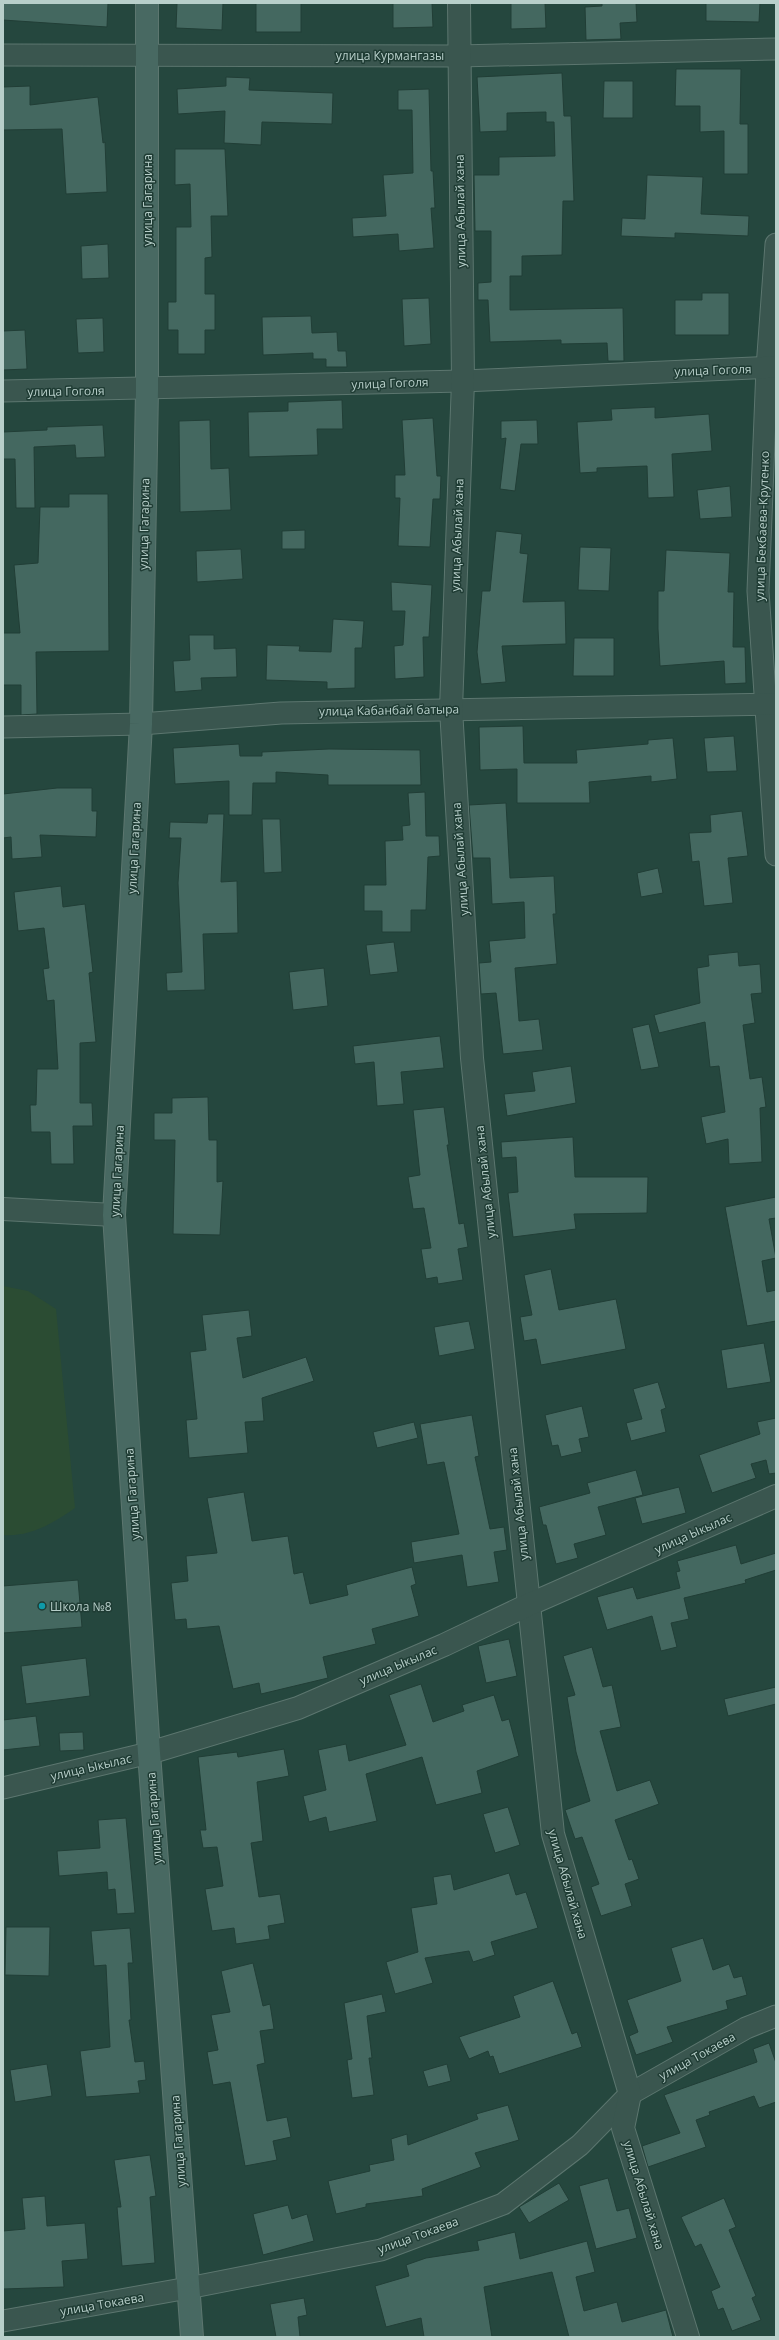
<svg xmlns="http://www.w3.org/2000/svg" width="779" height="2340" viewBox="0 0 779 2340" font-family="'Open Sans',sans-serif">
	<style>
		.green { fill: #2b4c33 }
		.building { fill: #446860; stroke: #213e36 }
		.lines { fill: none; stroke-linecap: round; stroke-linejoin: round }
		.minor-casing { stroke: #5c766f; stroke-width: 23 }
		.tertiary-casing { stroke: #5c766f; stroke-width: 24 }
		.secondary-casing { stroke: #5c766f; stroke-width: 24 }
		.minor { stroke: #3a564f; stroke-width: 21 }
		.tertiary { stroke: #3a564f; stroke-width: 22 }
		.secondary { stroke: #486962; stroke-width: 22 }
		.culture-dot { fill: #0f9aa8; stroke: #1f3c34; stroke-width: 1.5 }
		.labels { text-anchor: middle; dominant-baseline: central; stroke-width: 3; stroke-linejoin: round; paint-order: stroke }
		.street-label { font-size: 12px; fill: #b8cfca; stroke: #1f3c34 }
		.poi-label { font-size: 12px; fill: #b8cfca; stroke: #1f3c34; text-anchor: start }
	</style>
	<rect width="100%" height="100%" fill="#25473e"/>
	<path class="green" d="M 3,1286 L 28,1291 L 56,1309 L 75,1508 C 53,1523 31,1537 3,1535 Z"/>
	<g class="building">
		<polygon points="3,3 108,3 107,27 3,20"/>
		<polygon points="177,3 223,3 222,30 176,28"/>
		<rect x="256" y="3" width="45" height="29"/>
		<polygon points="393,3 432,3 433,27 393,28"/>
		<polygon points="511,3 545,3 546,28 511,29"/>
		<polygon points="602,3 636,3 637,22 620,23 621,39 586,40 585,7 602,6"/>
		<polygon points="706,3 760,3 759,22 706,21"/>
		<polygon points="676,69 741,69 740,124 748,124 748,174 724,174 724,131 700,132 700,106 675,106"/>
		<polygon points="562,73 564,116 571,116 574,201 563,201 562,255 522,256 522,276 510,276 510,310 623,308 624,361 608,361 607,343 561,344 561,340 490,342 488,300 478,300 478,283 491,282 491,231 475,231 474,175 499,175 499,157 555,156 554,122 546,122 546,112 507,113 507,131 480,132 477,77"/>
		<polygon points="226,77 250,78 249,90 333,93 332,124 262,122 261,145 224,143 225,111 178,114 177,89 226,86"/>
		<polygon points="604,81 633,81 633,118 603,118"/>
		<polygon points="30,86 30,105 98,97 103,143 105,142 107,192 66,194 62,129 3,130 3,87"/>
		<polygon points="429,89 431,171 433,171 435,208 431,208 434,248 399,251 398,234 353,237 352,218 386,216 383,175 413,173 412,110 398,110 398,90"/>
		<polygon points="175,149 225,149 228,216 211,216 212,257 205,258 205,294 215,294 215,330 205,330 205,354 178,354 178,330 168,330 168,302 176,302 176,227 191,227 190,184 175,185"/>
		<polygon points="647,175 703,177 701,214 749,216 748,236 675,233 675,238 621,236 622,218 645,219"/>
		<polygon points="108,244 109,278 82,279 81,246"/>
		<polygon points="702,293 729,293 729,335 675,335 675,300 702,300"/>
		<polygon points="429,298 431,344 404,346 402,299"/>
		<polygon points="311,316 312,333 337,332 338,351 346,351 347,367 326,367 326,359 313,359 313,353 263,355 262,317"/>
		<polygon points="103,318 104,352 78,353 76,319"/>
		<polygon points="25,330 27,369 3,370 3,331"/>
		<polygon points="342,400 343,429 317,429 318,455 249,457 248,412 288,411 288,402"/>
		<polygon points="655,407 655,418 709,414 712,451 672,454 674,497 648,498 647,466 597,468 597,472 580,473 577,422 612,420 611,409"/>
		<polygon points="433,418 437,476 441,476 440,499 433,499 430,547 398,546 400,498 395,498 395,475 405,475 402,420"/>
		<polygon points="210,420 211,469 229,468 231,510 180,512 179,421"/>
		<polygon points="537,420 538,444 521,444 515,491 500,489 506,438 501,439 501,421"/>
		<polygon points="103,425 105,457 76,458 75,445 34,447 35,508 16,508 15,459 3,459 3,432 47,430 47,427"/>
		<polygon points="730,486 732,517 700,519 697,490"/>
		<polygon points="69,494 108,494 109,651 36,652 37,714 21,715 21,685 3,685 3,633 20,633 14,565 38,563 40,507 69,507"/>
		<polygon points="305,530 305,549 282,549 282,531"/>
		<polygon points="496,531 522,534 520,553 528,554 523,602 565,601 566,644 502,646 506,682 481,684 477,652 482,591 490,591"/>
		<polygon points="580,547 611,548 609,591 578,590"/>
		<polygon points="241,549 243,579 197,582 196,551"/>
		<polygon points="666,550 730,553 728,592 734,592 733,647 745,647 746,683 725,684 724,661 660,666 658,629 658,591 664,591"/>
		<polygon points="391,582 432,585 429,637 423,637 424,677 395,679 394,646 403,645 405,611 392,611"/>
		<polygon points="333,619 364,621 362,648 355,648 355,688 327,689 327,682 266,680 267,645 300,646 299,651 331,652"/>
		<polygon points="189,635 214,635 214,649 236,648 237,677 201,678 202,690 175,692 173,661 190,660"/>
		<polygon points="574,638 614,638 614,676 573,676"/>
		<polygon points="523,726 524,763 577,763 576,750 648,744 648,740 673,738 677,779 651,782 651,776 589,782 590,803 517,803 517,769 480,770 479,727"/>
		<polygon points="734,736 737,771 707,772 704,738"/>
		<polygon points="239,744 240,756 262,756 262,752 329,749 420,750 421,785 328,785 328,775 276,772 276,783 253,783 252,815 229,815 229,781 175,784 173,748"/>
		<polygon points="57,788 92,788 92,811 97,811 96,837 40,835 42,857 12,859 11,837 3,838 3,794"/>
		<polygon points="425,792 426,836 439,836 440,856 428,857 426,910 411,910 411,932 382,932 382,911 364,911 364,885 386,885 385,841 403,840 402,826 410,825 408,793"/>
		<polygon points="506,803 510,878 554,876 556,914 553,914 557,964 515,968 519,1021 539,1019 543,1050 503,1054 496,993 481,994 479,963 491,962 489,941 525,938 524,902 492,904 490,858 473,858 469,805"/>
		<polygon points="742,811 748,856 728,858 733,903 704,906 699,861 692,862 689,833 711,832 710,815"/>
		<polygon points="208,814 224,814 221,882 237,881 238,933 203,934 205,990 167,991 166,973 182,972 178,883 181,838 169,838 170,822 207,823"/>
		<polygon points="262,819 280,819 282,872 264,873"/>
		<polygon points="658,868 663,893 641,897 637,873"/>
		<polygon points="61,886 63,907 85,904 93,972 89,973 96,1042 80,1043 80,1103 92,1103 93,1126 73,1126 74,1164 51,1164 50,1132 31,1132 30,1105 36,1105 37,1069 58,1069 54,1000 47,1001 43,969 49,968 44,928 18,931 14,892"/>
		<polygon points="394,942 398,972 370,975 366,945"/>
		<polygon points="738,952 739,966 760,964 762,993 751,994 755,1023 743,1025 750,1079 762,1077 766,1107 760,1108 762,1162 729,1164 728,1139 706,1144 701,1117 725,1112 719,1066 710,1067 705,1022 659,1033 654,1015 700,1003 697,968 709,966 708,955"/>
		<polygon points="324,968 328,1006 293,1010 289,972"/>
		<polygon points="649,1024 659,1067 641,1070 632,1028"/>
		<polygon points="440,1036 444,1068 401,1072 404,1104 377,1106 374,1062 355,1064 353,1046"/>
		<polygon points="571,1066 576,1103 507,1116 504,1094 535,1091 532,1072"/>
		<polygon points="208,1097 209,1140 217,1140 217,1182 223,1181 220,1235 173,1234 175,1140 154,1140 154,1113 172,1113 172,1098"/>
		<polygon points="444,1107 449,1145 447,1145 459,1224 464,1223 468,1247 458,1249 463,1280 438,1284 437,1277 426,1279 421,1249 431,1248 424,1208 413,1209 408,1177 420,1175 413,1110"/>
		<polygon points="573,1137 575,1177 648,1177 647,1213 574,1214 576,1229 513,1237 508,1193 518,1192 516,1157 502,1158 501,1142"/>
		<polygon points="776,1197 776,1218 769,1219 776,1258 762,1261 767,1292 776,1290 776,1321 747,1326 725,1207"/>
		<polygon points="551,1269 559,1310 616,1299 626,1349 541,1365 536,1339 524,1341 520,1317 532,1315 524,1275"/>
		<polygon points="249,1310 252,1336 237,1338 243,1378 306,1357 314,1381 262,1398 264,1421 245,1422 248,1453 189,1458 186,1420 197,1419 190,1352 206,1350 202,1315"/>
		<polygon points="469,1321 475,1349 439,1356 434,1327"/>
		<polygon points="764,1343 771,1382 727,1389 721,1350"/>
		<polygon points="658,1382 666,1408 661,1410 666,1432 631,1441 626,1423 642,1419 633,1389"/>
		<polygon points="582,1406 589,1437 579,1439 582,1452 561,1457 558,1445 552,1446 545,1415"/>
		<polygon points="472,1415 479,1456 475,1457 490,1529 504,1527 507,1550 494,1552 499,1582 467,1587 462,1555 414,1563 411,1542 459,1534 444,1462 427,1465 420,1424"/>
		<polygon points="776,1418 776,1473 769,1474 766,1460 751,1464 756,1478 712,1493 699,1455 760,1434 757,1422"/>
		<polygon points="414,1422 418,1438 377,1448 373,1432"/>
		<polygon points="636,1470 643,1495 598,1507 606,1535 574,1544 578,1558 556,1564 546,1525 543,1525 539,1507 590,1493 587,1483"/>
		<polygon points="679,1487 686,1513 642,1524 635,1498"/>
		<polygon points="244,1492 252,1541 288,1536 294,1574 303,1572 310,1604 348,1595 346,1585 412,1567 416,1584 411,1586 419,1616 372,1629 376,1644 323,1657 328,1678 261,1694 259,1683 233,1689 219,1626 187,1629 186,1619 175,1620 171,1583 188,1581 186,1556 217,1553 207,1498"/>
		<polygon points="736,1545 741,1564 776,1553 776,1570 745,1580 746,1583 684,1598 689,1619 671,1623 677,1647 661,1651 652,1616 607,1630 597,1597 633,1587 637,1599 680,1588 676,1572 680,1571 677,1561"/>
		<polygon points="78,1580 82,1627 3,1633 3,1586"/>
		<polygon points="509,1639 517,1676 486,1683 478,1646"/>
		<polygon points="592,1647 603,1687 612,1685 621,1727 600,1731 617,1791 650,1780 659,1804 615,1820 629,1860 632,1859 639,1879 625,1884 632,1906 601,1916 591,1887 599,1884 582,1837 575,1839 565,1810 590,1801 576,1752 567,1697 575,1695 563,1656"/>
		<polygon points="86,1658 90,1696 26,1704 21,1666"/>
		<polygon points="421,1684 433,1722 464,1711 462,1705 494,1695 502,1721 509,1719 519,1756 477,1771 482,1793 436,1805 422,1757 366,1774 377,1821 329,1832 326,1817 309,1822 303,1796 326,1790 318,1750 346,1744 349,1761 406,1745 389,1695"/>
		<polygon points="776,1687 776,1704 728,1716 724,1699"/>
		<polygon points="36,1716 40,1746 3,1750 3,1720"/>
		<polygon points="83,1732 84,1750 60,1751 59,1733"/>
		<polygon points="284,1749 289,1776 257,1782 263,1841 251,1843 259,1897 280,1894 285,1923 268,1926 270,1939 236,1944 234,1928 212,1931 205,1889 223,1886 217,1847 203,1848 200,1830 206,1830 198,1757 237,1752 238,1757"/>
		<polygon points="508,1807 520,1845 495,1853 483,1814"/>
		<polygon points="126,1818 135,1913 117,1914 115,1889 108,1890 107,1872 59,1876 57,1851 100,1848 98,1820"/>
		<polygon points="509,1873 516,1895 526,1892 538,1928 491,1942 495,1955 473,1962 469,1951 425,1958 433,1983 395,1994 386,1962 418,1952 411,1908 437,1904 433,1877 451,1874 454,1890"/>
		<polygon points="6,1927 50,1927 49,1976 5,1975"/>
		<polygon points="130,1928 133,1963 128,1963 131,2020 129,2020 135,2062 144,2061 146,2080 138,2081 140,2093 86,2097 80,2051 110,2047 106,1965 94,1966 91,1931"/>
		<polygon points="703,1938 713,1970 729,1964 734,1978 742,1976 747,1995 726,2001 728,2009 667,2027 673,2042 636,2055 629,2036 638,2032 627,2000 681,1981 671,1948"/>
		<polygon points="253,1963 263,2006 270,2004 274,2029 260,2031 265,2063 257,2065 267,2121 287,2117 291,2137 273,2141 277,2160 245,2166 230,2082 213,2085 207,2052 218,2050 211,2015 230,2012 221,1971"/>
		<polygon points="553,1981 572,2034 577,2032 582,2047 499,2074 493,2056 490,2057 488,2051 469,2059 459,2037 520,2017 513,1996"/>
		<polygon points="382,1994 386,2012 367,2016 372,2058 369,2058 374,2095 352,2098 347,2060 352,2059 344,2003"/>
		<polygon points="769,2043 776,2063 776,2102 759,2108 754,2096 709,2112 710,2115 696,2120 706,2147 648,2167 642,2146 680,2133 664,2095 757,2062 753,2049"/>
		<polygon points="47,2064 52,2096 15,2102 10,2070"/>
		<polygon points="447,2064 451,2081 428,2087 423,2071"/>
		<polygon points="508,2105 519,2140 475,2153 481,2167 422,2189 423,2196 366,2204 366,2207 336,2214 328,2181 370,2171 369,2165 394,2160 391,2139 407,2134 408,2145 478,2119 476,2114"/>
		<polygon points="150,2155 156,2196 150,2197 155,2263 122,2266 117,2207 121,2207 114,2160"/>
		<polygon points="608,2178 617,2211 629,2208 637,2238 596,2249 579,2186"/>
		<polygon points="559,2183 569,2200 529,2223 519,2207"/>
		<polygon points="45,2196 47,2226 85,2223 88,2259 62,2261 64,2287 3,2289 3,2231 25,2229 22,2198"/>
		<polygon points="724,2198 736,2227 729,2230 756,2296 752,2298 761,2320 732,2331 723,2308 718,2310 711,2291 720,2287 701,2244 695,2247 681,2217"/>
		<polygon points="288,2205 292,2219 307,2214 314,2241 263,2255 253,2214"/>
		<polygon points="515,2232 520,2259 587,2241 595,2272 576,2277 584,2311 617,2302 622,2322 666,2310 673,2337 569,2337 552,2272 484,2287 492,2337 424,2337 421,2318 386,2327 375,2286 409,2276 406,2265 426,2258 479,2250 477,2241"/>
		<polygon points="304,2298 307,2315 298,2317 300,2337 276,2337 270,2304"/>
	</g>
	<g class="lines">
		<g class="minor-casing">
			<g id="minor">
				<polyline points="3,55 458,56 776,49"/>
				<polyline points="776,244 767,368 758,591 776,855"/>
				<polyline points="3,391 463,381 776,367"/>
				<polyline points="3,727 141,724 281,713 776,704"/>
				<polyline points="3,1788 149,1753"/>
				<polyline points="3,2321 188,2288 381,2250 503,2204 580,2145 630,2094 746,2028 776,2016"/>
			</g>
		</g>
		<g class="tertiary-casing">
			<g id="tertiary">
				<polyline points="459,3 463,381 451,709 472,1058 553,1834 630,2094 623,2128 688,2337"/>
				<polyline points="3,1209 114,1215"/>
				<polyline points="149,1753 298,1708 444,1645 528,1605 776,1496"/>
			</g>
		</g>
		<g class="secondary-casing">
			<polyline id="secondary" points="147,3 147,390 141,724 114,1215 149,1753 192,2337"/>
		</g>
		<use href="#minor" class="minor"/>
		<use href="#tertiary" class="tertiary"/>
		<use href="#secondary" class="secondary"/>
	</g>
	<circle class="culture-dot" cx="42" cy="1606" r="4"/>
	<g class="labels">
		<g class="street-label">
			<text x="390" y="55">улица Курмангазы</text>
			<text transform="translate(147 200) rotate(-90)">улица Гагарина</text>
			<text transform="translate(460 211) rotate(-91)">улица Абылай хана</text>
			<text transform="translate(713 370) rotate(-2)">улица Гоголя</text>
			<text transform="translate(390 383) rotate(-2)">улица Гоголя</text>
			<text transform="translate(66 391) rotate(-1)">улица Гоголя</text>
			<text transform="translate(144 524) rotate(-89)">улица Гагарина</text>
			<text transform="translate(762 526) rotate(-88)">улица Бекбаева-Крутенко</text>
			<text transform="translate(457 535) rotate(-88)">улица Абылай хана</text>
			<text transform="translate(389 710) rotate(-1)">улица Кабанбай батыра</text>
			<text transform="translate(134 848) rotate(-87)">улица Гагарина</text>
			<text transform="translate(460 859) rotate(-94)">улица Абылай хана</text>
			<text transform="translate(117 1171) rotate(-87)">улица Гагарина</text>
			<text transform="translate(485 1182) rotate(-96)">улица Абылай хана</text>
			<text transform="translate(132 1494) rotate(-94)">улица Гагарина</text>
			<text transform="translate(518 1504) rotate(-96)">улица Абылай хана</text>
			<text transform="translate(693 1533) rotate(-24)">улица Ыкылас</text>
			<text transform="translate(398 1665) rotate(-23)">улица Ыкылас</text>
			<text transform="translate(91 1767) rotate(-13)">улица Ыкылас</text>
			<text transform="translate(154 1818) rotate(-94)">улица Гагарина</text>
			<text transform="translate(568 1884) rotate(74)">улица Абылай хана</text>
			<text transform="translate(697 2056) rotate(-29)">улица Токаева</text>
			<text transform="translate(178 2141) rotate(-94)">улица Гагарина</text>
			<text transform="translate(644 2195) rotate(73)">улица Абылай хана</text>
			<text transform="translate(418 2235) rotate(-20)">улица Токаева</text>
			<text transform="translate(102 2304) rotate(-10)">улица Токаева</text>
		</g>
		<g class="poi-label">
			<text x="50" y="1606">Школа №8</text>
		</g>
	</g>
	<rect width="779" height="2340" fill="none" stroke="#b8cfca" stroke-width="8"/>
</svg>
